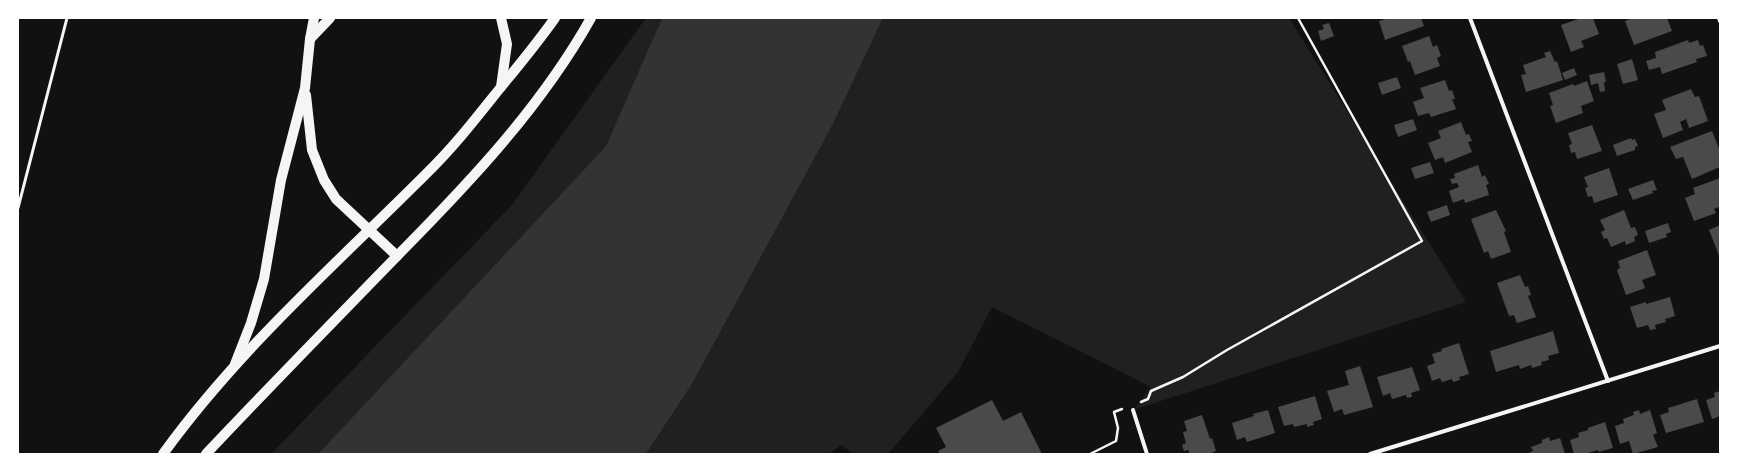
<svg xmlns="http://www.w3.org/2000/svg" width="1738" height="472" viewBox="0 0 1738 472" font-family="Roboto,sans-serif">
	<style>
		.green { fill: #202020 }
		.water { fill: #333 }
		.building { fill: #4a4a4a }
		.lines { fill: none; stroke-linecap: round; stroke-linejoin: round }
		.path { stroke: #f5f5f5; stroke-width: 2.5 }
		.service { stroke: #f5f5f5; stroke-width: 3 }
		.minor { stroke: #f5f5f5; stroke-width: 4 }
		.primary { stroke: #f5f5f5; stroke-width: 10 }
	</style>
	<rect width="100%" height="100%" fill="#111"/>
	<g class="green">
		<polygon points="646,18 662,18 606,146 318,454 271,454 512,205"/>
		<polygon points="883,18 1289,18 1466,302 1133,410 1151,387 992,307 958,372 888,454 854,454 841,445 829,454 646,454 692,384 833,124"/>
	</g>
	<polygon class="water" points="662,18 883,18 833,124 692,384 646,454 318,454 606,146"/>
	<g class="building">
		<polygon points="1388,18 1421,18 1424,26 1385,40 1379,21"/>
		<polygon points="1581,18 1593,18 1599,34 1581,41 1584,47 1571,52 1561,25"/>
		<polygon points="1633,18 1667,18 1672,31 1634,45 1625,21"/>
		<polygon points="1329,23 1334,36 1321,41 1318,31 1324,29 1322,25"/>
		<polygon points="1429,36 1433,47 1437,45 1441,56 1437,58 1440,66 1415,75 1410,61 1408,62 1402,46"/>
		<polygon points="1688,40 1689,43 1698,40 1700,46 1703,45 1707,56 1696,59 1697,62 1662,74 1660,67 1649,70 1646,61 1656,58 1655,52"/>
		<polygon points="1550,51 1555,62 1557,61 1563,80 1526,92 1521,75 1526,74 1523,65 1546,57 1544,53"/>
		<polygon points="1632,59 1638,80 1623,84 1617,64"/>
		<polygon points="1574,68 1577,75 1565,80 1562,73"/>
		<polygon points="1604,72 1606,82 1604,82 1605,91 1600,92 1598,83 1591,85 1589,75"/>
		<polygon points="1397,77 1401,88 1382,95 1378,83"/>
		<polygon points="1445,80 1449,91 1452,90 1455,99 1452,99 1456,109 1431,117 1429,113 1418,116 1413,102 1424,98 1420,88"/>
		<polygon points="1587,81 1594,101 1581,106 1583,113 1556,123 1550,106 1553,105 1549,93 1573,84 1574,86"/>
		<polygon points="1691,89 1695,97 1699,96 1708,121 1689,128 1686,119 1680,122 1683,130 1663,138 1654,114 1666,110 1662,100"/>
		<polygon points="1413,119 1417,130 1398,137 1394,125"/>
		<polygon points="1461,122 1466,135 1469,134 1472,141 1468,142 1472,152 1445,163 1443,157 1435,160 1428,143 1441,138 1438,131"/>
		<polygon points="1592,125 1602,151 1577,159 1575,152 1571,153 1569,145 1572,144 1568,133"/>
		<polygon points="1712,131 1720,151 1720,167 1692,179 1683,157 1676,159 1670,147"/>
		<polygon points="1631,138 1632,140 1635,139 1638,146 1635,147 1635,150 1617,156 1613,145"/>
		<polygon points="1430,162 1434,173 1415,179 1411,168"/>
		<polygon points="1478,165 1482,177 1485,175 1489,184 1486,185 1489,195 1465,203 1464,199 1453,203 1449,191 1459,187 1457,183 1452,184 1450,179 1455,178 1454,174"/>
		<polygon points="1609,168 1618,195 1594,203 1592,196 1588,197 1585,188 1588,187 1584,177"/>
		<polygon points="1720,178 1720,210 1719,207 1714,209 1716,213 1694,221 1685,198 1695,194 1693,188"/>
		<polygon points="1653,180 1657,190 1652,191 1653,193 1633,200 1628,189"/>
		<polygon points="1447,205 1450,215 1431,222 1427,212"/>
		<polygon points="1496,210 1506,231 1504,232 1511,252 1491,259 1488,251 1484,253 1471,219"/>
		<polygon points="1624,210 1631,228 1635,227 1638,235 1634,237 1635,241 1626,245 1625,241 1611,247 1607,238 1604,239 1601,232 1605,230 1600,220"/>
		<polygon points="1668,223 1671,232 1666,234 1667,237 1649,243 1645,231"/>
		<polygon points="1720,225 1720,258 1709,230"/>
		<polygon points="1647,250 1656,275 1642,280 1645,288 1626,295 1617,270 1620,268 1618,261"/>
		<polygon points="1520,275 1525,287 1528,286 1531,295 1528,296 1536,317 1517,323 1514,315 1509,316 1497,283"/>
		<polygon points="1670,297 1675,316 1665,319 1666,322 1655,325 1656,329 1650,330 1648,325 1637,328 1630,307 1646,302 1646,304"/>
		<polygon points="1553,331 1559,353 1548,356 1549,360 1541,362 1542,365 1532,368 1531,365 1520,369 1519,365 1496,372 1490,351"/>
		<polygon points="1459,343 1469,374 1459,377 1460,380 1453,382 1452,379 1442,382 1440,378 1432,381 1427,366 1435,363 1432,354 1442,351 1441,349"/>
		<polygon points="1360,366 1373,407 1344,415 1342,409 1334,412 1327,391 1349,385 1345,371"/>
		<polygon points="1412,367 1420,390 1411,393 1412,397 1407,398 1406,395 1392,399 1390,393 1383,396 1377,377"/>
		<polygon points="1720,391 1720,416 1712,419 1706,400 1715,397 1714,393"/>
		<polygon points="1315,396 1322,419 1313,422 1314,425 1307,427 1307,424 1294,427 1293,424 1284,426 1278,407"/>
		<polygon points="1697,399 1704,422 1666,433 1660,415 1669,412 1668,408"/>
		<polygon points="992,400 1003,421 1021,412 1042,454 940,454 938,451 946,447 936,428"/>
		<polygon points="1268,410 1275,433 1247,442 1245,437 1237,440 1232,423 1254,416 1253,414"/>
		<polygon points="1639,410 1640,414 1650,410 1657,433 1653,435 1658,447 1633,454 1629,441 1620,444 1615,426 1624,423 1623,419 1634,415 1633,412"/>
		<polygon points="1202,415 1210,439 1212,438 1216,451 1209,454 1190,454 1188,450 1184,451 1182,445 1186,443 1183,432 1187,431 1184,421"/>
		<polygon points="1605,422 1613,448 1599,452 1598,450 1584,454 1574,454 1570,440 1579,437 1578,433 1588,430 1588,428"/>
		<polygon points="1549,437 1550,441 1560,438 1565,454 1526,454 1533,451 1531,447 1542,443 1542,440"/>
	</g>
	<g class="lines">
		<g class="path">
			<polyline points="1141,402 1148,399 1151,391 1183,377 1227,350 1422,241 1298,18"/>
			<polyline points="1090,454 1116,441 1118,428 1114,412 1122,409"/>
		</g>
		<polyline class="service" points="18,208 67,18"/>
		<g class="minor">
			<polyline points="1470,18 1608,381"/>
			<polyline points="1719,18 1720,21"/>
			<polyline points="1133,410 1147,454"/>
			<polyline points="1370,454 1720,346"/>
		</g>
		<g class="primary">
			<polyline points="310,39 330,18"/>
			<polyline points="501,87 507,44 501,18"/>
			<polyline points="306,95 312,150 324,180 336,199 397,256"/>
			<polyline points="235,364 251,323 264,279 281,180 305,88 310,39 314,18"/>
			<path d="M 163,454 C 238,350 336,264 426,174 C 454,147 477,117 501,87 C 520,64 538,42 555,18"/>
			<path d="M 206,454 C 270,386 335,320 399,254 C 471,181 541,107 591,18"/>
		</g>
	</g>
	<rect width="1738" height="472" fill="none" stroke="#ffffff" stroke-width="38"/>
</svg>
